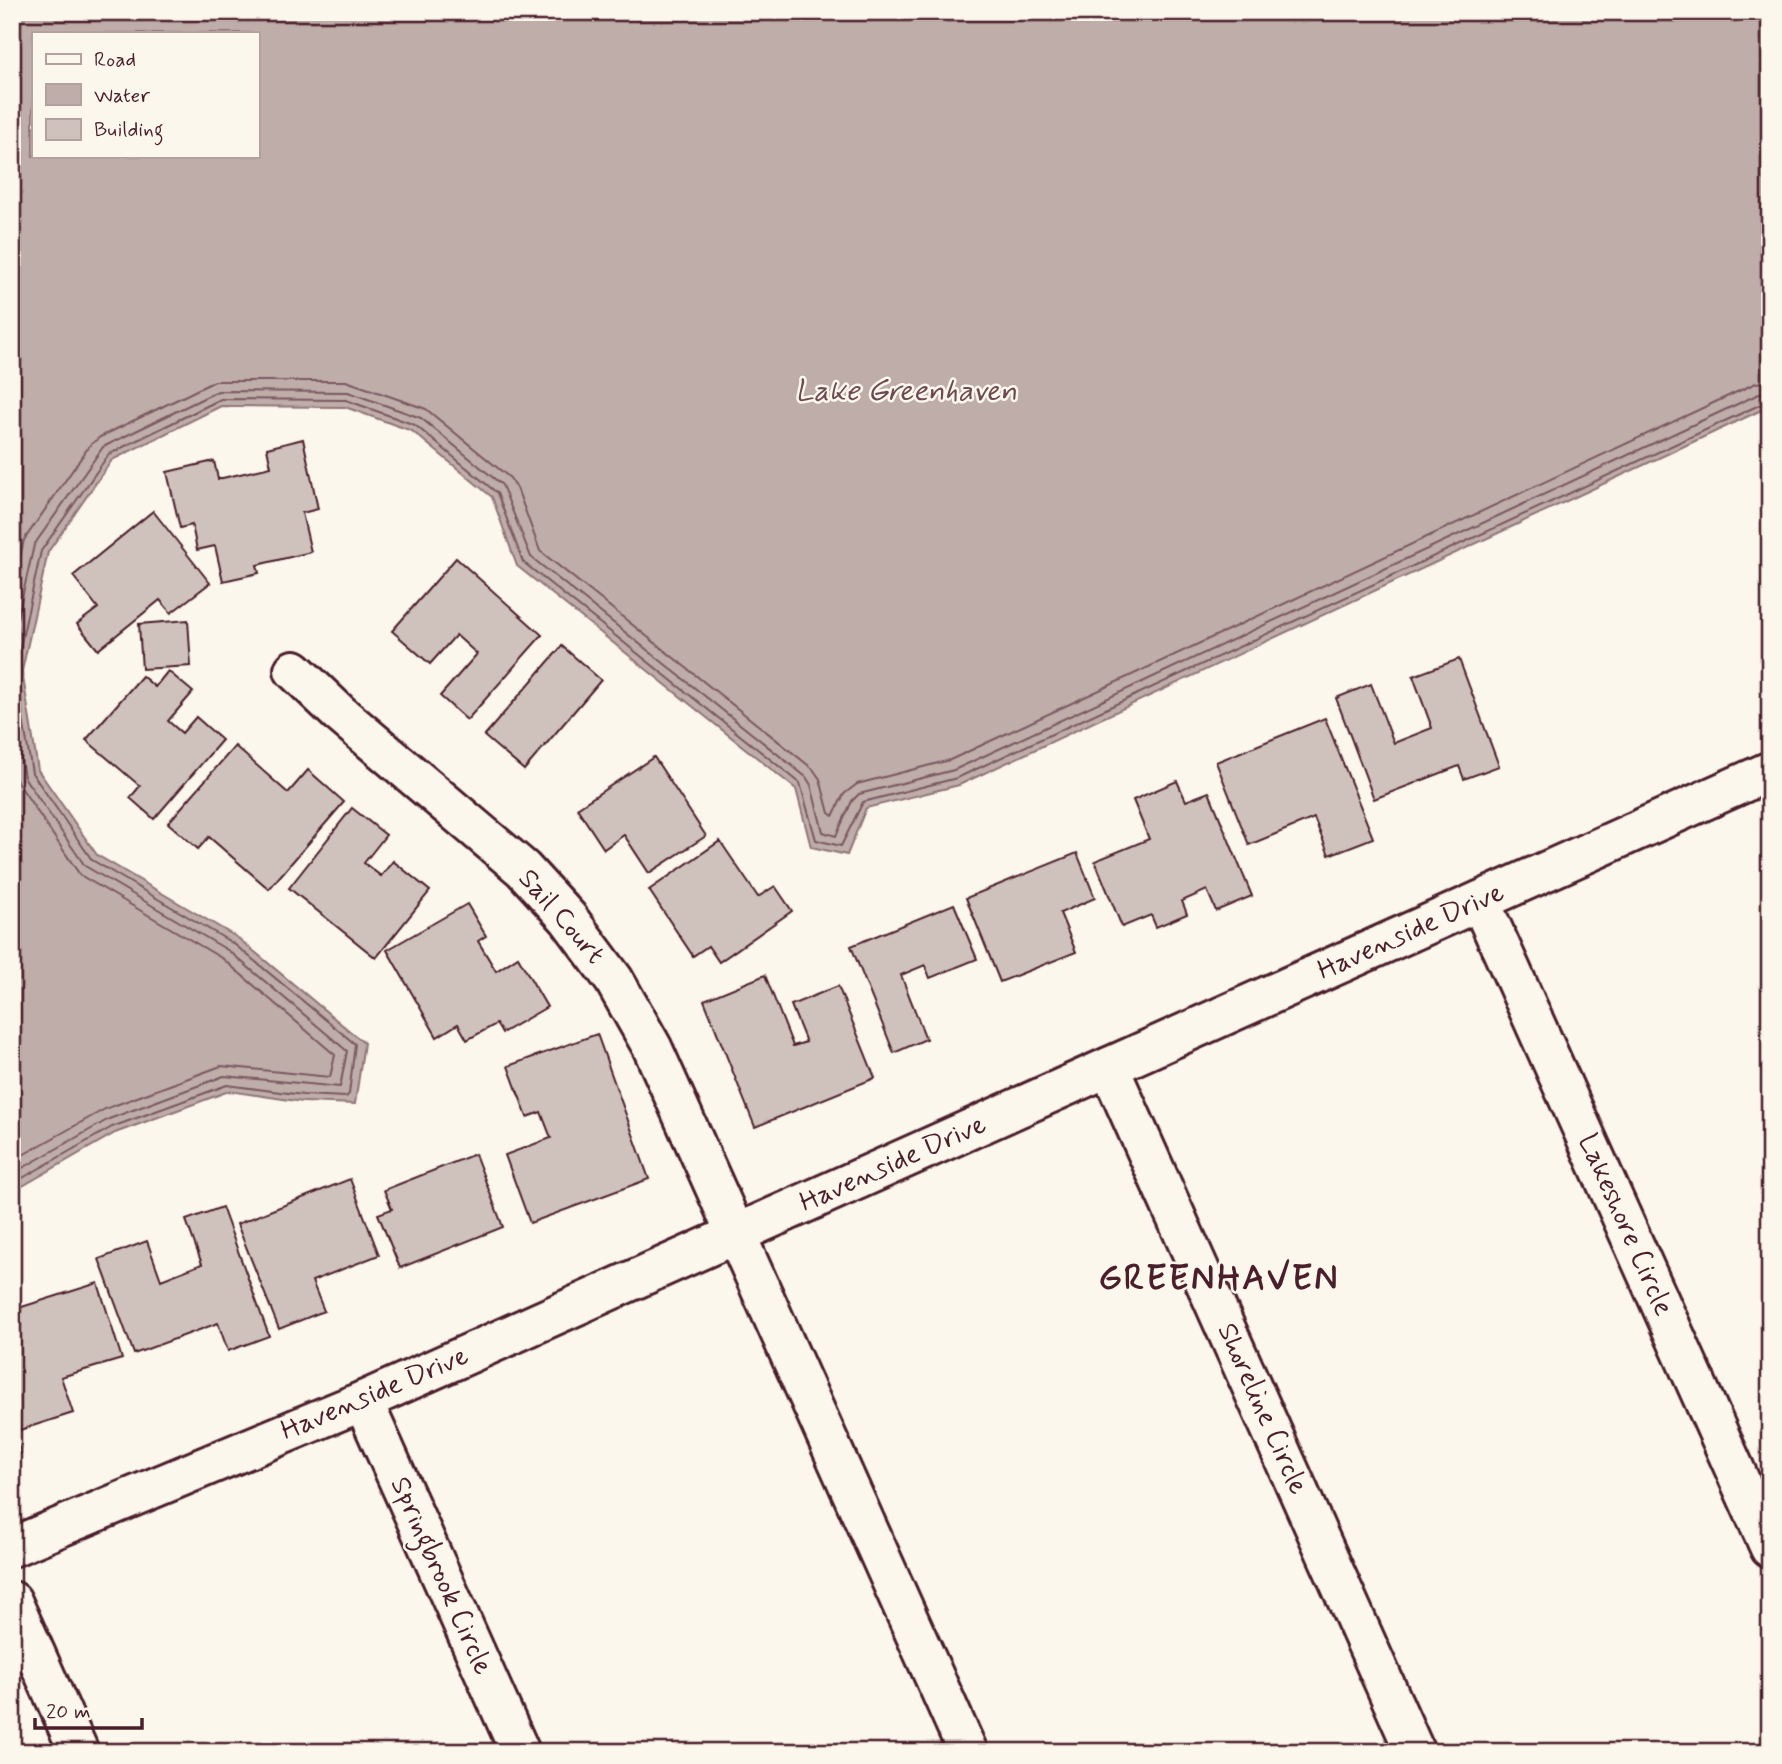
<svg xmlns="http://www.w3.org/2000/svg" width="1782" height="1764" viewBox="0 0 1782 1764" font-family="Mynerve,sans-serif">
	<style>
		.water { fill: #bfadaa; stroke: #907477; stroke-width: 2; fill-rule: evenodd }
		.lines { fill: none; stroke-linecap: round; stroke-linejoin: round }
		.shore { stroke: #79585e; stroke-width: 2 }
		.building { fill: #cfc2bc; stroke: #4a1f2b; stroke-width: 2 }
		.minor-casing { stroke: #4a1f2b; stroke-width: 44 }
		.minor { stroke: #fbf7ec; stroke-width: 38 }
		.labels { text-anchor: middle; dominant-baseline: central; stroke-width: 5; stroke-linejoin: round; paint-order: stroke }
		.street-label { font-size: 28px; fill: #4a1f2b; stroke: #fbf7ec }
		.water-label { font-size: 30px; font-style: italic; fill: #6d4a51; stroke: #fbf7ec }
		.district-label { font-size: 35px; font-weight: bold; letter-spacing: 2px; fill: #4a1f2b; stroke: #fbf7ec }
	</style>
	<rect width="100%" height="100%" fill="#fbf7ec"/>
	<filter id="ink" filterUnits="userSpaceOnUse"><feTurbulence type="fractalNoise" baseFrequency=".0143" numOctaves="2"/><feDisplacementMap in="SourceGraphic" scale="14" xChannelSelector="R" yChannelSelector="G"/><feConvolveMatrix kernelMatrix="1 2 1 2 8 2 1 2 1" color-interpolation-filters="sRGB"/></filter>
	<g filter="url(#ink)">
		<path class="water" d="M 12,12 L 1770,12 L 1770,406 L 959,785 L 866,808 L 847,855 L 811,847 L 796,789 L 517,566 L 492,497 L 412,431 L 345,407 L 221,406 L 112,460 L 48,552 L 22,671 L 38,770 L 97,855 L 238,938 L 364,1043 L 355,1104 L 303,1102 L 229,1091 L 115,1133 L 12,1192 ZM 33,33 L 257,33 L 257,156 L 33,156 Z"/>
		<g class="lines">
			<g class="shore">
				<polyline points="12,592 24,540 90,445 100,437 215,381 346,381 426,409 510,478 517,488 540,551 813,769 820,779 829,813 833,816 844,794 857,784 950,760 1756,383 1770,381"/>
				<polyline points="12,642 34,545 103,447 218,391 348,392 421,418 502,485 531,557 806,777 811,785 823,832 836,836 852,801 859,794 954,770 1761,393 1770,391"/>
				<polyline points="12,710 24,777 85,866 229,951 347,1051 340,1087 224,1076 109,1119 12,1174"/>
				<polyline points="12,774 80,875 223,959 335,1055 330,1077 221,1066 105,1109 12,1161"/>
				<polyline points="12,1184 112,1127 227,1085 303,1095 346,1097 349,1094 355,1044 234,944 92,860 32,773 15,671 41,551 109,454 221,399 346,400 415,425 497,493 523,562 800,783 816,840 841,846 863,802 957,778 1770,400"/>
			</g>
		</g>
		<g class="building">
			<polygon points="303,439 318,509 302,513 311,552 257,565 259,573 223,581 215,546 197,550 192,525 180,528 167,472 214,461 218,479 271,467 267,448"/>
			<polygon points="153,511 210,583 171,613 160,600 98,650 77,624 98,608 73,576"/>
			<polygon points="456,558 542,635 467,720 440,696 477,654 456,635 430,664 392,631"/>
			<polygon points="188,620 191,666 142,669 139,624"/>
			<polygon points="562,646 601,680 524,770 484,736"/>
			<polygon points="1459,659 1499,766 1464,779 1459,766 1374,799 1336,698 1371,684 1394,743 1432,728 1413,676"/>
			<polygon points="168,671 193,692 168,721 182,733 196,717 222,740 154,819 130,798 140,786 86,740 142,676 155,687"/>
			<polygon points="1325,718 1373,838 1329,855 1314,818 1249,845 1216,762"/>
			<polygon points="235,746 288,793 308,770 344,802 269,889 209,837 198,849 168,823"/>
			<polygon points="654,757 706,836 649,873 624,835 604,849 577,808"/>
			<polygon points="1177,781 1186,801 1209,792 1252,896 1216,911 1207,890 1182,901 1187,914 1156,927 1151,915 1122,927 1095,861 1149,839 1133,800"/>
			<polygon points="352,808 386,835 364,863 381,876 393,861 430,891 376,958 289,888"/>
			<polygon points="720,841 758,897 775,886 792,911 719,962 708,946 693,956 649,890"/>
			<polygon points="1077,853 1095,898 1060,913 1076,952 1000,982 966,898"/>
			<polygon points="467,904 486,936 478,941 496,971 518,957 547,1007 502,1033 496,1024 467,1040 458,1024 437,1037 387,950"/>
			<polygon points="954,904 977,959 930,978 925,965 901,975 926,1039 894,1053 851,946"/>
			<polygon points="765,975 793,1046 806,1042 791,1005 838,986 875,1078 755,1127 704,1000"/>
			<polygon points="597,1034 649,1179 530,1223 505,1155 551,1138 541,1112 527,1117 508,1066"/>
			<polygon points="475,1154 503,1227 400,1268 378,1214 392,1209 384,1190"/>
			<polygon points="350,1179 379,1255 312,1281 324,1311 279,1329 237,1224"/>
			<polygon points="222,1207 269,1336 228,1351 218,1323 134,1354 99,1259 147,1241 161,1280 202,1264 186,1220"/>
			<polygon points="98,1283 122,1359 61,1377 73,1413 20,1430 12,1404 12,1310"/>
			<polygon points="12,1428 21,1453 12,1456"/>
		</g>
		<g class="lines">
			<g class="minor-casing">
				<g id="minor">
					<polyline points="294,670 339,713 523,869 568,918 614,980 652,1047 968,1752"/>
					<polyline points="1480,901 1770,1548"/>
					<polyline points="1109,1067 1415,1752"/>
					<polyline points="363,1401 520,1752"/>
					<polyline points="12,1547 363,1401 1770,771"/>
					<polyline points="12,1601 79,1752"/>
				</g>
			</g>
			<use href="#minor" class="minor"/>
		</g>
	</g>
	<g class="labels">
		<g class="street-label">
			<text transform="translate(561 917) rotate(49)">Sail Court</text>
			<text transform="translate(1411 932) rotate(-24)">Havenside Drive</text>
			<text transform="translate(893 1164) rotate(-24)">Havenside Drive</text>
			<text transform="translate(1625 1225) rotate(66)">Lakeshore Circle</text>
			<text transform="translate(375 1394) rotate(-23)">Havenside Drive</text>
			<text transform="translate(1262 1409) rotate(66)">Shoreline Circle</text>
			<text transform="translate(441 1576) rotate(66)">Springbrook Circle</text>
		</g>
		<g class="water-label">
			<text x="906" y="391">Lake Greenhaven</text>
		</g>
		<g class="district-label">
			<text x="1219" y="1279">GREENHAVEN</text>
		</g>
	</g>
	<rect width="1782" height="1764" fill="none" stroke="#fbf7ec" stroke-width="42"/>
	<rect x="21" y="21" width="1740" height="1722" fill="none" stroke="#4a1f2b" stroke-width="2.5" filter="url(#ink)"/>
	<rect x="32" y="32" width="228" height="126" fill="#fbf7ec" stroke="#b4a19f" stroke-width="2"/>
	<rect x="46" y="54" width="35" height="10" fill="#fbf7ec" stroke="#b4a19f" stroke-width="2"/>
	<text x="94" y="66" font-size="21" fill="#4a1f2b">Road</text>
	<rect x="46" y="84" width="35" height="21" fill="#bfadaa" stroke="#b4a19f" stroke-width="2"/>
	<text x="94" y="102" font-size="21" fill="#4a1f2b">Water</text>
	<rect x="46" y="119" width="35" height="21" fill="#cfc2bc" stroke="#b4a19f" stroke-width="2"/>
	<text x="94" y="136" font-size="21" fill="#4a1f2b">Building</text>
	<path d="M35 1718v10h107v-10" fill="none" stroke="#4a1f2b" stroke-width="3.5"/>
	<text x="46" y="1718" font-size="21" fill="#4a1f2b" stroke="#fbf7ec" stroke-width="5" paint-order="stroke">20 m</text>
</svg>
